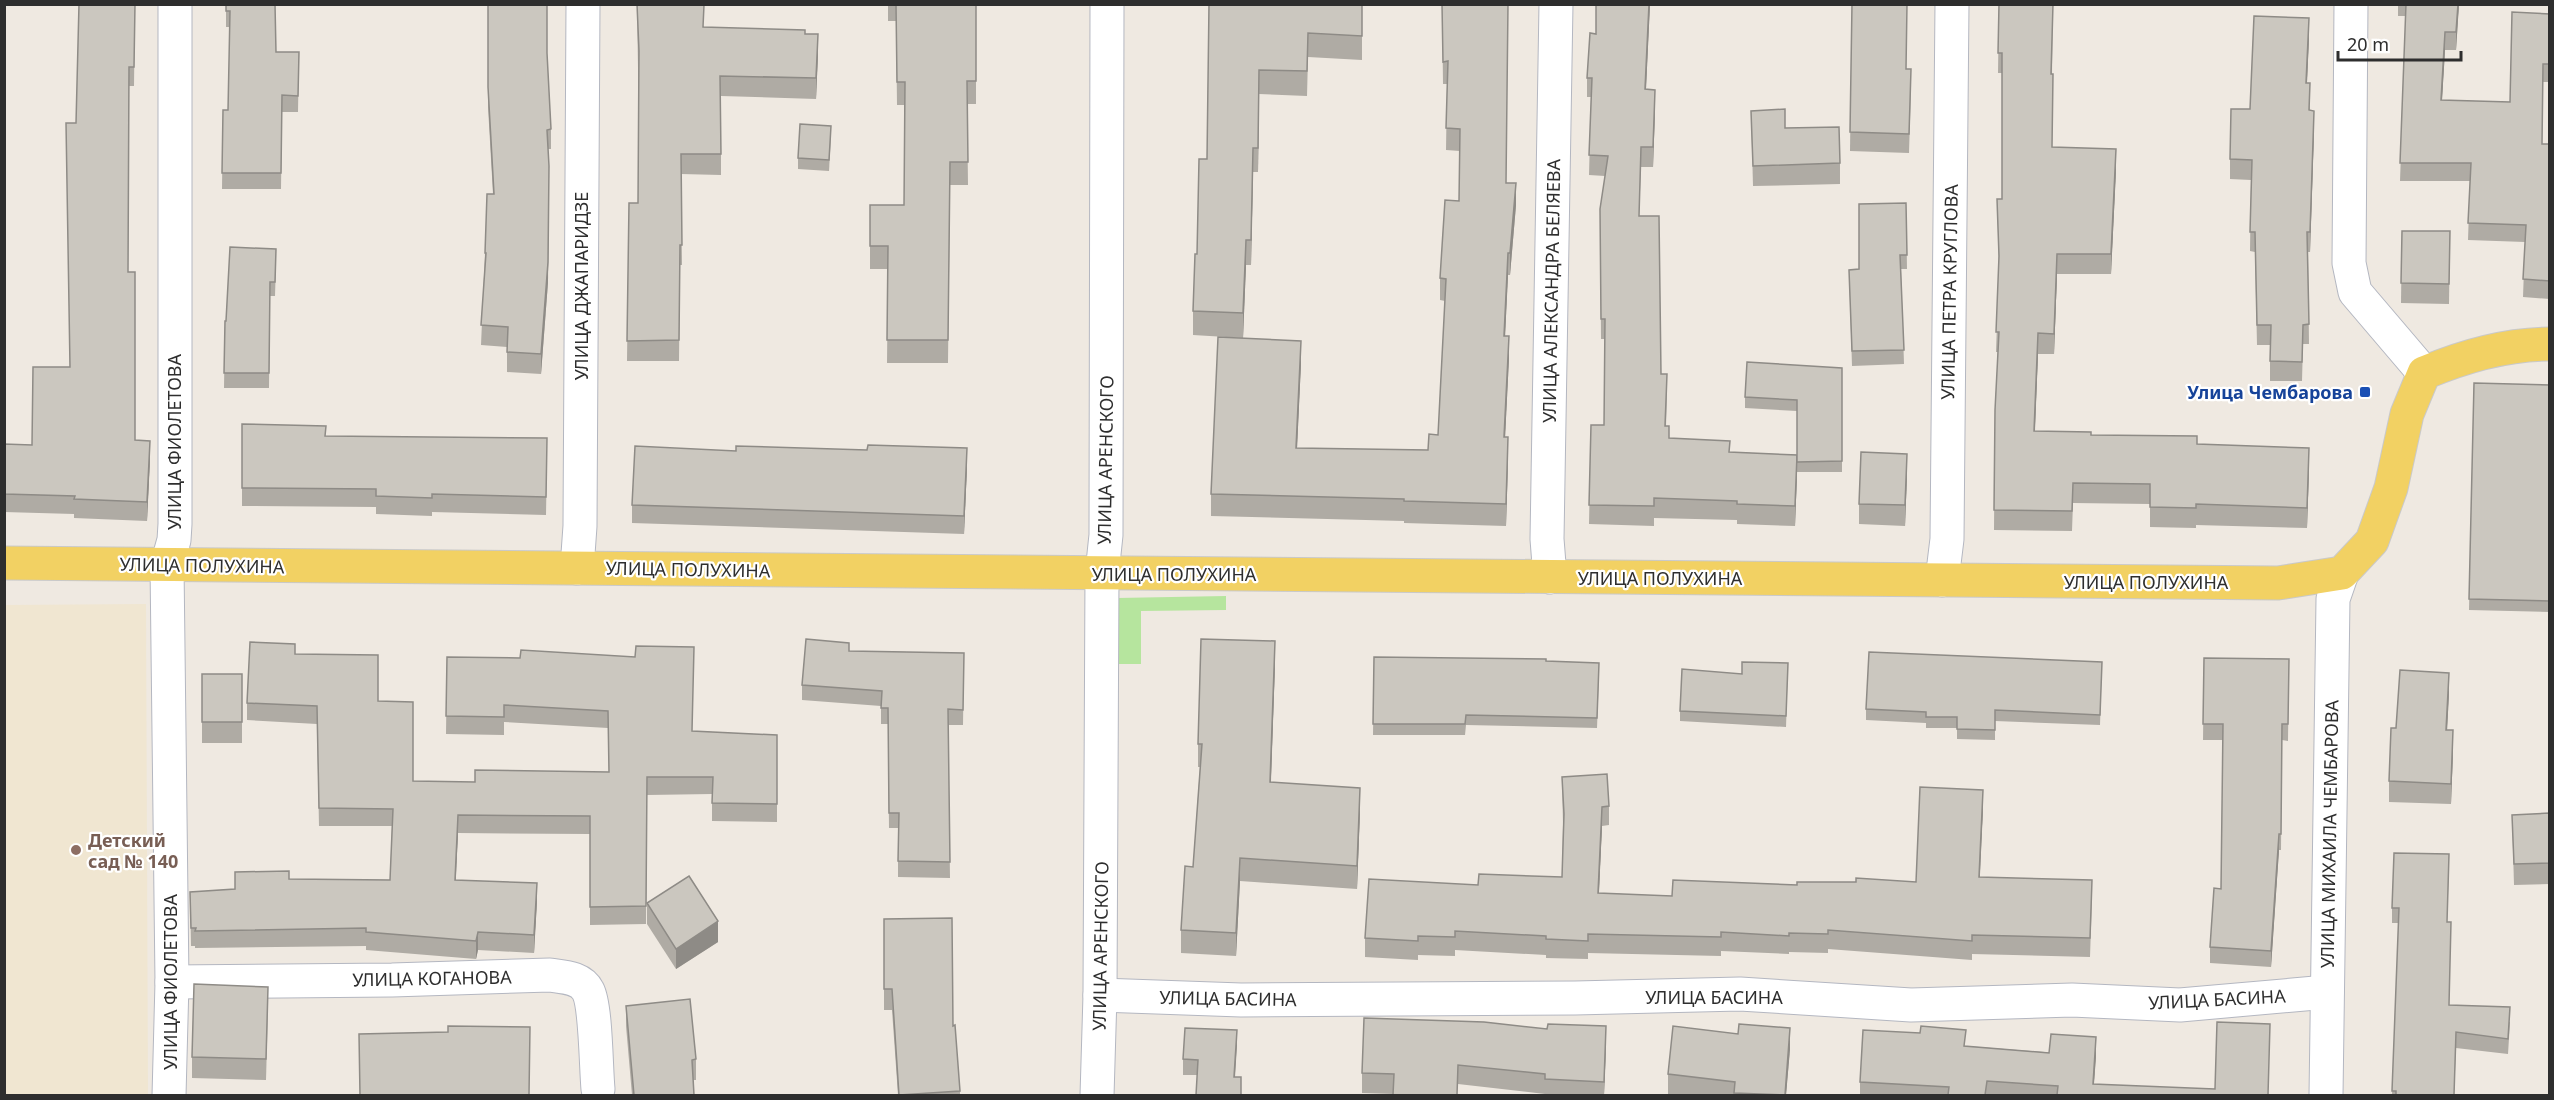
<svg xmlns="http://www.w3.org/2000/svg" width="2554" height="1100" viewBox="0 0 2554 1100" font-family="'Noto Sans',sans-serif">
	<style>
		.education { fill: #f0e6d1 }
		.green { fill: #b6e59e }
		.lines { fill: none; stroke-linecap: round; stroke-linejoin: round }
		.minor-casing { stroke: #b4b7c1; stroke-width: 35 }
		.major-casing { stroke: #c9c9c9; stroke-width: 35 }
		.minor { stroke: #fff; stroke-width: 33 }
		.major { stroke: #f2d163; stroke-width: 33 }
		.wall { fill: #afaba4 }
		.shaded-wall { fill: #8e8b86 }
		.building { fill: #cbc7bf; stroke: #8e8b86; stroke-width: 1.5 }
		.transit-dot { fill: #1a4fb4; stroke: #fff; stroke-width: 2 }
		.education-dot { fill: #8d6e63; stroke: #fff; stroke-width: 2 }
		.labels { text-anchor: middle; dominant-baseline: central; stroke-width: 4.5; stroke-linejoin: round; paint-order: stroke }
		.street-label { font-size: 18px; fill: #2e2e2e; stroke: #fff }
		.transit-label { font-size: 18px; font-weight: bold; fill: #164399; stroke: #fff; text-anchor: end }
		.education-label { font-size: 18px; font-weight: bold; fill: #785e54; stroke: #fff; text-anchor: start }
	</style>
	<rect width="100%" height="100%" fill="#efe9e1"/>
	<polygon class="education" points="146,604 148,1095 5,1095 5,605"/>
	<polygon class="green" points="1226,596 1226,610 1141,611 1141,664 1118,664 1117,598"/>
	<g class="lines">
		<g class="minor-casing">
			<g id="minor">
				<polyline points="2351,4 2349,263 2355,292 2424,373"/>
				<polyline points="577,568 580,526 583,4"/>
				<polyline points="1550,577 1547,539 1556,4"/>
				<polyline points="1942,580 1947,539 1952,4"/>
				<path d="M 172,982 L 392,980 L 550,975 C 563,977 581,977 588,991 C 596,1006 596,1069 598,1089"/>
				<polyline points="1100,995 1241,1000 1575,998 1740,994 1911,1005 2072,1000 2180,1005 2327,992"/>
				<polyline points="169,1096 172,982 167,565 174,540 175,524 175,4"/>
				<polyline points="1097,1096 1100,995 1102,573 1106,535 1107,4"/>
				<polyline points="2326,1096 2333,599 2342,573"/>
			</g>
		</g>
		<g class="major-casing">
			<path id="major" d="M 4,563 L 2278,583 L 2342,573 L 2372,541 L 2391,488 L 2407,414 L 2424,373 C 2464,356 2506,344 2550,344"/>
		</g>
		<use href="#minor" class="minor"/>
		<use href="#major" class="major"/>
	</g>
	<g class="wall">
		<polygon points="135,4 134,86 129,86 128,272 135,440 150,459 147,521 74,518 74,514 4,512 4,444 32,445 70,367"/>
		<polygon points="226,4 276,52 299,52 298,112 282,112 281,189 222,189 223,110 228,110 230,27 226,27"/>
		<polygon points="488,4 547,53 551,129 551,149 548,149 548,282 541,374 507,372 507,347 481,345 485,253 493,194 488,107"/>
		<polygon points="637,4 690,4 704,27 805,34 818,54 816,99 721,96 721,175 681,174 682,265 680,265 679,361 627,361 629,203 638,203 638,68"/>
		<polygon points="888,4 976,4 976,104 967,104 968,185 950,185 948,363 887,363 888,269 870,269 870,205 904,205 904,105 897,105 896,21 888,21"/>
		<polygon points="1209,4 1362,4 1362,60 1308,57 1307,96 1259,94 1258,172 1253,172 1251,265 1246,265 1243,338 1193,335 1193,311 1207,159"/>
		<polygon points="1442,4 1506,183 1516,205 1510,275 1508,275 1505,336 1509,358 1505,437 1508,459 1506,526 1404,523 1404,521 1211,516 1211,494 1301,363 1297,448 1428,450 1438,435 1445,301 1440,300 1440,278 1459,201 1460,151 1446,150 1447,84 1443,84"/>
		<polygon points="1596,4 1650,4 1646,89 1655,109 1653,167 1641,167 1639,216 1661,374 1667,394 1666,426 1669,438 1730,452 1797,455 1797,411 1745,408 1745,397 1842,368 1842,472 1797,472 1795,526 1737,524 1737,520 1654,518 1654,526 1589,524 1591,425 1604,425 1605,339 1601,339 1600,209 1605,176 1589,175 1591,97 1587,97 1587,78 1596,34"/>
		<polygon points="1852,4 1906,69 1911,88 1909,153 1850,151"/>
		<polygon points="1999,4 2053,4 2052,74 2052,147 2116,170 2111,274 2057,274 2054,354 2038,354 2035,431 2197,444 2309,468 2307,528 2196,525 2196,528 2150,527 2150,504 2073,503 2072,531 1994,530 1995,410 1998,352 1996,352 1999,267 1997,199 2002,199 2002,73 1998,73"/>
		<polygon points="2398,4 2459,4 2456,50 2445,50 2442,100 2510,102 2550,14 2550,82 2543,82 2542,144 2550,144 2550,299 2523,297 2525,242 2468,240 2470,181 2400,181 2406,16 2398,16"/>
		<polygon points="2309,38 2307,83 2310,110 2314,130 2310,252 2308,252 2309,344 2303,344 2302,381 2270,381 2270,345 2257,345 2255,252 2250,251 2251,180 2230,179 2230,159 2250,109"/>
		<polygon points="1751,111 1840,163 1840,184 1753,186"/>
		<polygon points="831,136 829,171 798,169 798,158"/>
		<polygon points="1906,203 1907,269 1901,269 1904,364 1852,366 1849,270 1859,269"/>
		<polygon points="2402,231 2450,231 2449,304 2401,303"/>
		<polygon points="276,263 275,296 270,296 269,388 224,388 225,321 226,321"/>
		<polygon points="2474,383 2550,385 2550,612 2469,610"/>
		<polygon points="242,424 325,436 547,456 546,515 432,512 432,516 376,514 376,507 242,506"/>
		<polygon points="736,451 967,467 964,534 632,523 632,505"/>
		<polygon points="1907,475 1905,526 1859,524 1859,504"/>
		<polygon points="849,651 964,653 963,725 948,725 950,878 898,877 898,828 889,828 888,724 881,724 881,706 802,700 802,685"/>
		<polygon points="295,654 378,701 413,781 475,782 609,772 608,728 504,722 504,735 446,734 447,657 692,731 777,735 777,822 712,821 712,794 647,795 646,924 590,925 590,834 458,833 455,880 537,901 534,953 478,950 476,959 366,950 366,946 195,948 195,946 191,946 190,892 235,889 289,879 390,880 392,826 319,826 317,724 247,720 247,703"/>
		<polygon points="1374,657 1546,661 1599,674 1597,728 1466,725 1465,735 1373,735"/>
		<polygon points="2204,658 2289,659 2288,741 2282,740 2281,850 2279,850 2271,967 2210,963 2210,947 2221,889 2223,740 2203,740"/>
		<polygon points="2102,662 2100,725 1995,721 1995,740 1957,739 1957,728 1926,728 1926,723 1866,720 1866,709"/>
		<polygon points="1788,663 1786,727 1680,721 1680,711 1742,674"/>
		<polygon points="1275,664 1271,782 1360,811 1357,889 1240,881 1236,956 1181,953 1181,930 1193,867 1200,767 1198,767 1198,744"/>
		<rect x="202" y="674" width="40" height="69"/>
		<polygon points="2449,693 2447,730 2453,751 2451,804 2389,802 2389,781 2396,728"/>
		<polygon points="1562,777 1609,806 1609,825 1602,826 1599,893 1672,896 1797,885 1916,882 1983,809 1979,877 2092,898 2090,957 1972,954 1972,960 1828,949 1828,953 1789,952 1789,954 1721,951 1721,956 1588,953 1588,959 1546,958 1546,955 1455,950 1455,956 1418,955 1418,960 1365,957 1365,938 1478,885 1562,877 1563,825"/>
		<polygon points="2549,813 2550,884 2514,885 2512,815"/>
		<polygon points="2449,869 2447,922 2449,1005 2510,1022 2508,1054 2456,1048 2454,1095 2392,1095 2399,923 2392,923 2392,908"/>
		<polygon points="647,903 718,942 676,969 647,924"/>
		<polygon points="884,919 960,1091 960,1095 898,1095 892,1010 884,1010"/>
		<polygon points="626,1006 696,1059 696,1080 693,1080 694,1095 632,1095 626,1026"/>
		<polygon points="268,1007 266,1080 192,1078 192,1057"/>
		<polygon points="1920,1033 1966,1046 2096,1056 2094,1084 2269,1095 1860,1095 1860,1082"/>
		<polygon points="1738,1034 1790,1049 1786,1095 1676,1095 1668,1094 1668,1074"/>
		<polygon points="1237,1045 1197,1075 1183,1075 1183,1059"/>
		<polygon points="1606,1046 1604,1095 1545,1095 1545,1094 1458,1084 1394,1094 1362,1093 1362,1073"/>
	</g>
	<g class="shaded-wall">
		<polygon points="1649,4 1650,4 1645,109 1645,89"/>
		<polygon points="2458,4 2459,4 2456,50 2456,32"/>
		<polygon points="2309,18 2309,38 2306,103 2306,83"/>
		<polygon points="2445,32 2445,50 2441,117 2441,100"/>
		<polygon points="818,34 818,54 816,99 816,78"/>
		<polygon points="1259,70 1259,94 1258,172 1258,148"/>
		<polygon points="1655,90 1655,109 1653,167 1653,147"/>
		<polygon points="2314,111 2314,130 2310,252 2310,232"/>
		<polygon points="1253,148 1253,172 1251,265 1251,240"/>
		<polygon points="2116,149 2116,170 2111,274 2111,254"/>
		<polygon points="1516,183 1516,205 1510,275 1510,253"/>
		<polygon points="549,186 548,282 541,374 541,354"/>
		<polygon points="1246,240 1246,265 1243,338 1243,313"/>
		<polygon points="1508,253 1508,275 1504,358 1504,336"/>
		<polygon points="2057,254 2057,274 2054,354 2054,334"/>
		<polygon points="2038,333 2038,354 2034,451 2034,431"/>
		<polygon points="1509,336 1509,358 1504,459 1504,437"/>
		<polygon points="1301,341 1301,363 1296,470 1296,448"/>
		<polygon points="1508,437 1508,459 1506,526 1506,504"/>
		<polygon points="150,441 150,459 147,521 147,502"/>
		<polygon points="967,448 967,467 964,534 964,516"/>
		<polygon points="2309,448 2309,468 2307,528 2307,508"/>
		<polygon points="1907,454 1907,475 1905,526 1905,505"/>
		<polygon points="1797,455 1797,475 1795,526 1795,506"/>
		<polygon points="1275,641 1275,664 1270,805 1270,782"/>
		<polygon points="2449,673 2449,693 2446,750 2446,730"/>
		<polygon points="2453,730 2453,751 2451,804 2451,784"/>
		<polygon points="1360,788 1360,811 1357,889 1357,866"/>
		<polygon points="1983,790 1983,809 1979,896 1979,877"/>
		<polygon points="1602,807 1602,826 1598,912 1598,893"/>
		<polygon points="458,815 458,833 455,898 455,880"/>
		<polygon points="2279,834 2279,850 2271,967 2271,951"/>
		<polygon points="1240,858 1240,881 1236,956 1236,933"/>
		<polygon points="537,883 537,901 534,953 534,935"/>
		<polygon points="718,921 718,942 676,969 676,949"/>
		<polygon points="478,932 478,950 476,959 476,941"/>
		<polygon points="1606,1026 1606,1046 1604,1095 1604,1082"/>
		<polygon points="1790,1028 1790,1049 1786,1095 1785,1095"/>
		<polygon points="1237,1030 1237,1045 1234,1093 1234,1077"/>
		<polygon points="2096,1037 2096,1056 2093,1095 2093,1084"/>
	</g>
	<g class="building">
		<polygon points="79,4 135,4 134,67 129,67 128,272 135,272 135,440 150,441 147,502 74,499 75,496 4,494 4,444 32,445 33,367 70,367 66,123 76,123"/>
		<polygon points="226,4 275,4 276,52 299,52 298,96 282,95 281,173 222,173 223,110 228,110 230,11 226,11"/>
		<polygon points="488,4 547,4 547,53 551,129 547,130 549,166 548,262 541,354 507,352 508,327 481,325 486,253 485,253 487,194 494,194 488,87"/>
		<polygon points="637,4 704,5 703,27 805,30 805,34 818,34 816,78 720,76 721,154 681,154 682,245 680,245 679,340 627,341 629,203 638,203 639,51"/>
		<polygon points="896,4 976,4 976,81 967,81 968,162 950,162 948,340 887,340 888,246 870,246 870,205 904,205 905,82 897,82"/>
		<polygon points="1209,4 1362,4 1362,36 1308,33 1307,71 1259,70 1258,148 1253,148 1251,240 1246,240 1243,313 1193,311 1195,254 1197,254 1199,159 1207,159"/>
		<polygon points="1442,4 1508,4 1506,183 1516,183 1510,253 1508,253 1504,336 1509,336 1504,437 1508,437 1506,504 1404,501 1404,499 1211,494 1218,337 1301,341 1296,448 1428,450 1429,434 1438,435 1446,279 1440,278 1445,200 1459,201 1460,129 1446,128 1448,61 1443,62"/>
		<polygon points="1596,4 1649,4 1645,89 1655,90 1653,147 1641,147 1639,216 1659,216 1661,374 1667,374 1665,426 1669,426 1669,438 1730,441 1729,452 1797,455 1795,506 1737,504 1737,501 1654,498 1654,506 1589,505 1591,425 1604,425 1605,319 1601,319 1600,209 1608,156 1589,155 1592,78 1587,78 1590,33 1596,34"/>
		<polygon points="1852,4 1907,4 1906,69 1911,69 1909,134 1850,132"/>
		<polygon points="1999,4 2053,4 2051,74 2053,74 2052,147 2116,149 2111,254 2057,254 2054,334 2038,333 2034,431 2091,432 2091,435 2197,436 2197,444 2309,448 2307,508 2196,504 2196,508 2150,507 2150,484 2073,483 2072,511 1994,510 1995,410 1999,332 1996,332 1999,256 1997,199 2002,199 2002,53 1998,53"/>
		<polygon points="2406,4 2458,4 2456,32 2445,32 2441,100 2510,102 2512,12 2550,14 2550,64 2543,64 2542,144 2550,144 2550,281 2523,279 2526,225 2468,223 2471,163 2400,163"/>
		<polygon points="2254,16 2309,18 2306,83 2310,83 2309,110 2314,111 2310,232 2307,232 2309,324 2303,325 2302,362 2270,361 2271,325 2257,325 2255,232 2250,232 2252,160 2230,159 2231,109 2250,109"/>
		<polygon points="1785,109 1785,128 1839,127 1840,163 1753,166 1751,111"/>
		<polygon points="800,124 831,126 829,160 798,158"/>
		<polygon points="1906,203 1907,255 1900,255 1904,350 1852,351 1849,270 1859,269 1859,204"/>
		<polygon points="2402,231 2450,231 2449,284 2401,283"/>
		<polygon points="230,247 276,249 275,282 270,282 269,373 224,373 225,321 226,321"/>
		<polygon points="1747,362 1842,368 1842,461 1797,462 1797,400 1745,397"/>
		<polygon points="2474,383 2550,385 2550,601 2469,599"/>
		<polygon points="242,424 326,426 325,436 547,438 546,497 432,494 432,498 376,496 376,489 242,488"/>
		<polygon points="868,445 967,448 964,516 632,505 635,446 736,451 736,446 867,450"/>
		<polygon points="1861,452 1907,454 1905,505 1859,504"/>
		<polygon points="806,639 849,643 849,651 964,653 963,710 948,709 950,862 898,861 899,813 889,813 888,708 881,708 882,691 802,685"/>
		<polygon points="1201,639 1275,641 1270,782 1360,788 1357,866 1240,858 1236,933 1181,930 1185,866 1193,867 1202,744 1198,744"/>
		<polygon points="250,642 295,644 295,654 378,655 378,701 413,702 413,781 475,782 475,770 609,772 608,711 504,705 504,717 446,716 447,657 520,658 521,650 635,657 636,646 694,647 692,731 777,735 777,804 712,803 713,777 647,777 646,906 590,907 590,816 458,815 455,880 537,883 534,935 478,932 476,941 366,932 366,928 195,931 196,928 191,928 190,892 235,889 235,872 289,871 289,879 390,880 393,809 319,808 317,706 247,703"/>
		<polygon points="1869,652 2102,662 2100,715 1995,710 1995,730 1957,729 1957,717 1926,717 1926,712 1866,709"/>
		<polygon points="1374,657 1546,659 1546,661 1599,663 1597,718 1466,715 1465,724 1373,724"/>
		<polygon points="2204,658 2289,659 2288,724 2282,724 2281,834 2279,834 2271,951 2210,947 2214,888 2221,889 2223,724 2203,724"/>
		<polygon points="1742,662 1788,663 1786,716 1680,711 1682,669 1742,674"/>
		<polygon points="2400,670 2449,673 2446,730 2453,730 2451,784 2389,781 2391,728 2396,728"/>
		<rect x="202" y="674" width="40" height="48"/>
		<polygon points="1607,774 1609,806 1602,807 1598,893 1672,896 1673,880 1797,885 1797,882 1856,882 1856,878 1916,882 1920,787 1983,790 1979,877 2092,880 2090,938 1972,935 1972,941 1828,930 1828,934 1789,933 1789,936 1721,932 1721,937 1588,934 1588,941 1546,939 1546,936 1455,931 1455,937 1418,936 1418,941 1365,938 1369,879 1478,885 1479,874 1562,877 1564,814 1562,777"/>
		<polygon points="2549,813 2550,863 2514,864 2512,815"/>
		<polygon points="2394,853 2449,854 2447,922 2451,922 2449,1005 2510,1007 2508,1039 2456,1032 2454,1095 2396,1095 2396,1091 2392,1091 2399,908 2392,908"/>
		<polygon points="689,876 718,921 676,949 647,903"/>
		<polygon points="952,918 953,1026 955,1025 960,1091 899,1095 892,989 884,989 884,919"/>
		<polygon points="194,984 268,987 266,1059 192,1057"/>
		<polygon points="690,999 696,1059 692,1060 694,1095 634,1095 626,1006"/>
		<polygon points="1364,1018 1484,1022 1547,1029 1548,1024 1606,1026 1604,1082 1545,1079 1545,1074 1458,1065 1457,1095 1393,1095 1394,1074 1362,1073"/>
		<polygon points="2217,1022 2270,1024 2268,1095 2057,1095 2058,1086 1987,1081 1985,1095 1948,1095 1949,1087 1860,1082 1863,1030 1920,1033 1921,1026 1966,1030 1964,1046 2049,1053 2051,1034 2096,1037 2093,1084 2215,1089"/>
		<polygon points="1739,1024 1790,1028 1785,1095 1734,1093 1735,1082 1668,1074 1673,1026 1738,1034"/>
		<polygon points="448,1026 530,1027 529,1095 360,1095 359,1034 448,1032"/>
		<polygon points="1185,1028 1237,1030 1234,1077 1241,1077 1241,1095 1196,1095 1198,1060 1183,1059"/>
	</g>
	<rect class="transit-dot" x="2359" y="386" width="12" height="12" rx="3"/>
	<circle class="education-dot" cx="76" cy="850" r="6"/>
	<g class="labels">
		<g class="street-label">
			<text transform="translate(581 286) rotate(-90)">УЛИЦА ДЖАПАРИДЗЕ</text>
			<text transform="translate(1551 291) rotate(-89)">УЛИЦА АЛЕКСАНДРА БЕЛЯЕВА</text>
			<text transform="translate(1949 292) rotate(-89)">УЛИЦА ПЕТРА КРУГЛОВА</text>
			<text transform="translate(174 442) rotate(-90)">УЛИЦА ФИОЛЕТОВА</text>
			<text transform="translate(1105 460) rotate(-89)">УЛИЦА АРЕНСКОГО</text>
			<text transform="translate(202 565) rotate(1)">УЛИЦА ПОЛУХИНА</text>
			<text transform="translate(688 569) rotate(1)">УЛИЦА ПОЛУХИНА</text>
			<text x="1174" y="574">УЛИЦА ПОЛУХИНА</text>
			<text x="1660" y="578">УЛИЦА ПОЛУХИНА</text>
			<text x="2146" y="582">УЛИЦА ПОЛУХИНА</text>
			<text transform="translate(2329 834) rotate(-89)">УЛИЦА МИХАИЛА ЧЕМБАРОВА</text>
			<text transform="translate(1100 946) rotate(-89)">УЛИЦА АРЕНСКОГО</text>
			<text transform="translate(432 978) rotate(-1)">УЛИЦА КОГАНОВА</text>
			<text transform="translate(170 982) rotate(-90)">УЛИЦА ФИОЛЕТОВА</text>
			<text x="1714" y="997">УЛИЦА БАСИНА</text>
			<text transform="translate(1228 998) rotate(1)">УЛИЦА БАСИНА</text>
			<text transform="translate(2217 999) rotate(-3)">УЛИЦА БАСИНА</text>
		</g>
		<g class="transit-label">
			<text x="2353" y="392">Улица Чембарова</text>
		</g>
		<g class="education-label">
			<text x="88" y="840">Детский<tspan x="88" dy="21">сад № 140</tspan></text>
		</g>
	</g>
	<rect width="2554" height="1100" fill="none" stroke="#2e2e2e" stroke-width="12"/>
	<path d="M2338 51v9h123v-9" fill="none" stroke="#2e2e2e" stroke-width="3"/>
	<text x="2347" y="51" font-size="18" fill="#2e2e2e" stroke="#ffffff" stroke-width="4.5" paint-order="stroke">20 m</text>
</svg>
